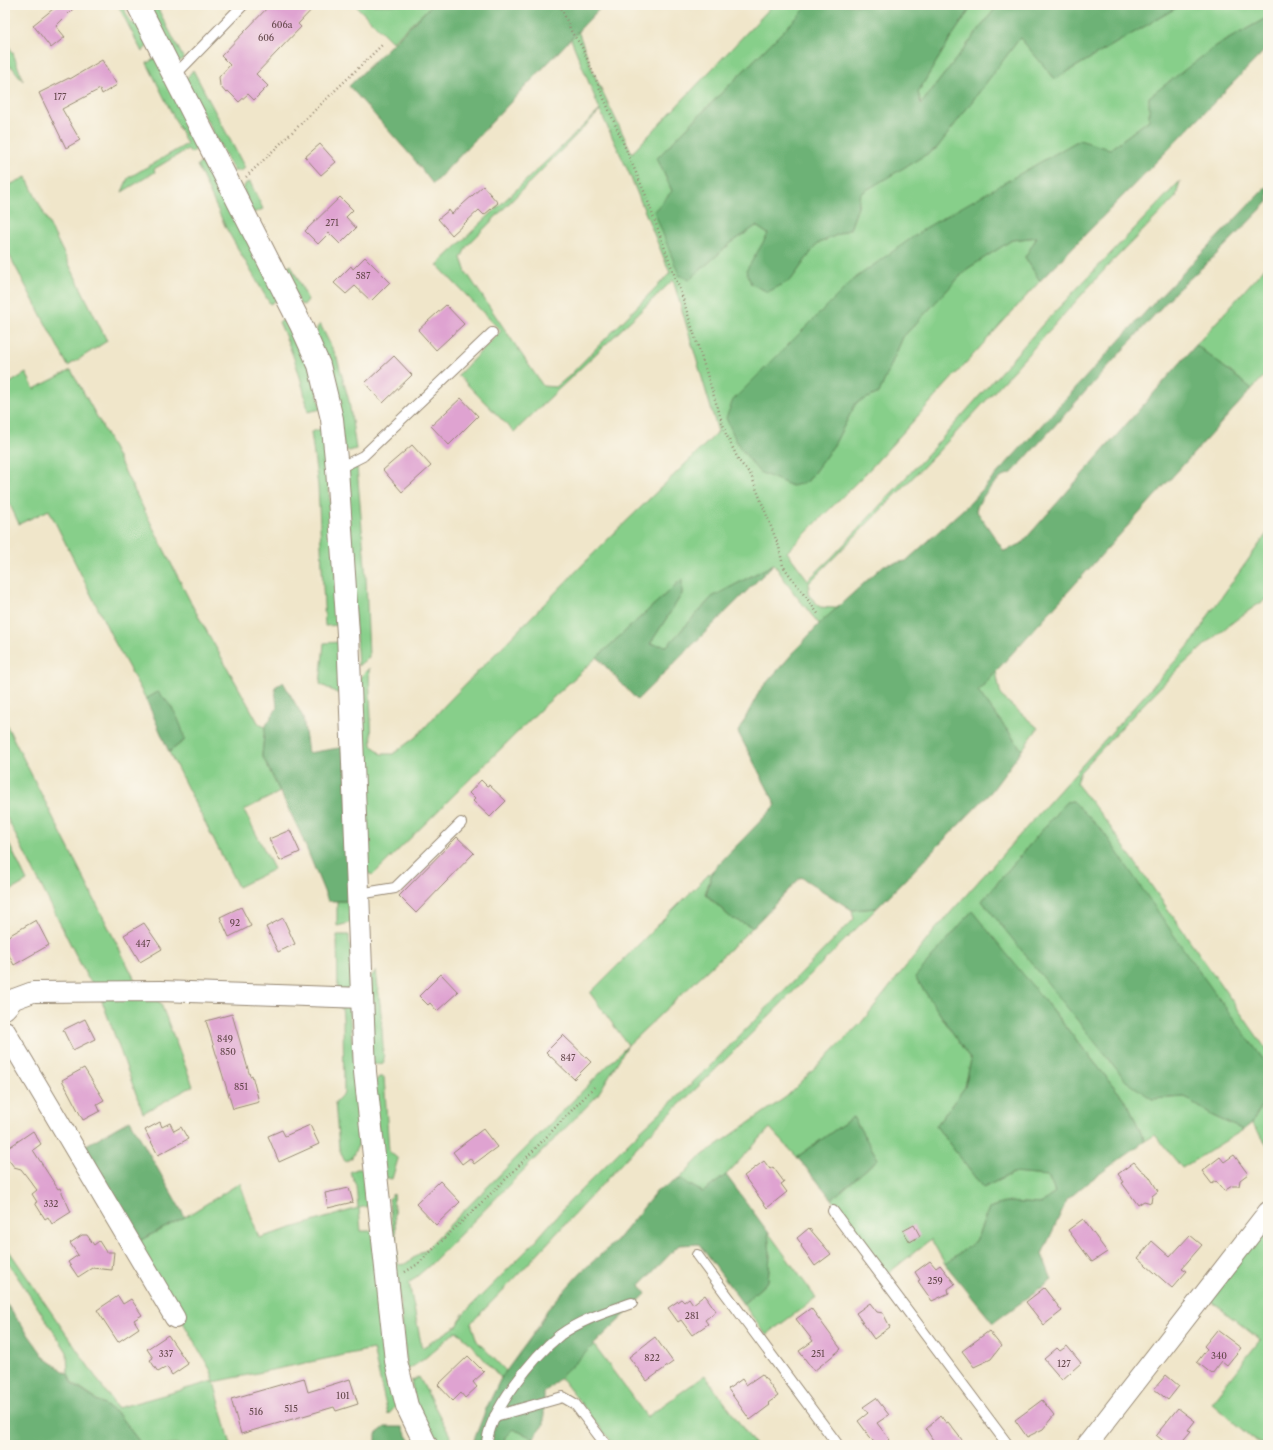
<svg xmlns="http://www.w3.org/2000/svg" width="1273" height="1450" viewBox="0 0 1273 1450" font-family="'Libre Caslon Text',serif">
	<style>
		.green { fill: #87cf8a; stroke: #617c54; fill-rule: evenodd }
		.forest { fill: #6db276; stroke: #546e4a }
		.building { fill: #dfa3d1 }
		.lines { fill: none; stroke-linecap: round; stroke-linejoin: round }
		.lane-casing { stroke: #968874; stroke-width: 12 }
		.street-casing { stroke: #968874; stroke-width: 22 }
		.secondary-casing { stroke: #968874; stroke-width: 24 }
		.path { stroke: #968874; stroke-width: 2.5; stroke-dasharray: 1 3; stroke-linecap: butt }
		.lane { stroke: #fff; stroke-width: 10 }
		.street { stroke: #fff; stroke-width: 20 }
		.secondary { stroke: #fff; stroke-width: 22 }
		.labels { text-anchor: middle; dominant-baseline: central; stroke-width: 3.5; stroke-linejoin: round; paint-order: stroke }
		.number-label { font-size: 9px; fill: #64484b }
	</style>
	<rect width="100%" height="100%" fill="#fbf7ec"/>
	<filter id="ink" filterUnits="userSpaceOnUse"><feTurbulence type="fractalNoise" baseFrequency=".025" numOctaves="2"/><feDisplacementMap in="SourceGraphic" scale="8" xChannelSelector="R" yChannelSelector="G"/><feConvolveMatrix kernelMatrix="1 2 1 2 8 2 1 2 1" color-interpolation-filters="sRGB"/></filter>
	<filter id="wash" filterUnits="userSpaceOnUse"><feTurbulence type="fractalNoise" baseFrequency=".012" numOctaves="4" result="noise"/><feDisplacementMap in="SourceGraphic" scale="16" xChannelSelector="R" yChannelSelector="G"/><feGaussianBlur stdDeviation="0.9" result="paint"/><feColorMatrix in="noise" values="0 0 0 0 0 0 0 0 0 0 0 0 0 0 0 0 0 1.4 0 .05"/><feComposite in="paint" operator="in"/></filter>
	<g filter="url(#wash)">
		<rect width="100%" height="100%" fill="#f0e6ca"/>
		<g class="green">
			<polygon points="118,5 129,5 124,9 132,24 138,22 149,44 142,52"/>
			<polygon points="148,5 156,5 184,59 178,62"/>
			<polygon points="355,5 432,5 392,42"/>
			<path d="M 773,5 L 809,5 L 657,158 L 672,191 L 689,280 L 731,243 L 756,226 L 768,234 L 791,280 L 817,244 L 850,229 L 858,207 L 859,194 L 937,148 L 1020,37 L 1055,79 L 1181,5 L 1268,5 L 1268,17 L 1216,46 L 1149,120 L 1110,149 L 927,227 L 807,482 L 834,445 L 856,403 L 879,393 L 903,337 L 967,269 L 1012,240 L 1038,237 L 1025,257 L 1040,281 L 869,470 L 787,552 L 808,580 L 833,556 L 936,445 L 1044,323 L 1180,181 L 1176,197 L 1106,268 L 981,406 L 932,458 L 809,583 L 809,595 L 820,607 L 834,608 L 842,604 L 819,624 L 793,592 L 774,564 L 712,597 L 667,646 L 650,644 L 682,594 L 681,580 L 544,706 L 373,875 L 367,873 L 360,677 L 369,668 L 372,745 L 381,754 L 393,754 L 417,736 L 447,703 L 599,548 L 718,432 L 673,280 L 514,432 L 458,375 L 501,331 L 437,265 L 600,110 L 571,39 L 578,31 L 594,74 L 632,153 ZM 600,111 L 629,173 L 670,273 L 568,377 L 556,387 L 543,386 L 466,272 L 461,258 L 467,246 Z"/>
			<polygon points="973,5 998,5 921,104 918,92 952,36"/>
			<polygon points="5,40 13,53 23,81 12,67 5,66"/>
			<polygon points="156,58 201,146 191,153 188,149 154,169 155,172 122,192 128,178 187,144 147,63"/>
			<polygon points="193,70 245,168 240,171 234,171 185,80"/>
			<polygon points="204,162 210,164 280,298 270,304 226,228 197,165"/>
			<polygon points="26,177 107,341 68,366 5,247 5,187"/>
			<polygon points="250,182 263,209 253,213 243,189 246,183"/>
			<polygon points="1268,264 1268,372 1252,389 1196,345"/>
			<polygon points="291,265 308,300 304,305 300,304 286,273 287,267"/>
			<path d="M 289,318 L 312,371 L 321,409 L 308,412 C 303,381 292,350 279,322 Z"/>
			<polygon points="320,324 337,358 349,401 356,449 349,451 345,449 316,336 317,328"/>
			<polygon points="71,370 101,424 192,605 259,724 265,727 262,755 280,792 244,810 274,869 238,887 169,752 185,740 158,692 146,699 114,641 49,510 19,524 5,494 5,386 26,373 34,389"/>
			<polygon points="324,428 340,625 325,626 318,486 311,432"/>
			<polygon points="357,467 366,578 369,657 358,666 346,472"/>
			<path d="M 1268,532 L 1268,598 C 1195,643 1139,710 1080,772 L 1076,783 L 1106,821 L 1261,1042 L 1268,1052 L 1268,1066 L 1073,801 L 1066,802 L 982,901 L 1152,1099 L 1185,1097 L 1211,1115 L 1243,1130 L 1182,1168 L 1155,1135 L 1145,1141 L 1128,1104 L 1041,996 L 915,977 L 971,1060 L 965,1087 L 936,1126 L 983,1188 L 1013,1173 L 1048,1176 L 1055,1192 L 1041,1204 L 1006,1202 L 989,1208 L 976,1241 L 945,1264 L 931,1239 L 886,1275 L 832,1199 L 878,1159 L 853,1117 L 797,1157 L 770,1128 L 726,1175 L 703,1192 L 679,1179 L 700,1157 L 786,1097 L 861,1023 L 934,931 L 1194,640 L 1208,616 Z"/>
			<polygon points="340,642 344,694 337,693 320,684 324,643"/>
			<polygon points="996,671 1001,696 1038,728 1022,750 978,691"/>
			<polygon points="5,722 137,984 94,985 87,977 5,814"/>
			<polygon points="5,836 27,881 5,894"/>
			<polygon points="713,870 705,894 731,918 753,927 628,1045 597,1096 429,1266 409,1283 422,1348 458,1325 463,1314 531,1246 570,1201 638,1133 708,1068 854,919 852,910 877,908 706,1079 645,1138 516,1277 471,1323 477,1341 506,1371 501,1378 463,1336 456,1331 424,1359 409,1369 407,1369 389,1198 393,1194 398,1265 405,1264 426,1249 628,1045 590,993"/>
			<polygon points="337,901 351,901 350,923 337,926"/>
			<polygon points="337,935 349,935 353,985 349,990 338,990"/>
			<polygon points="376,971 381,1013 384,1063 371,1065 371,976"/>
			<polygon points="155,997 161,1004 193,1086 143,1113 101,998"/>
			<polygon points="331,1003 345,1004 349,1008 361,1140 351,1159 345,1162 339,1148 335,1102 344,1093 343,1018 342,1008"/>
			<polygon points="379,1077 384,1077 389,1151 398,1159 392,1179 383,1177 373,1083"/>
			<polygon points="1268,1095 1268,1146 1252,1123"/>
			<polygon points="357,1169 362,1169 365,1172 369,1206 359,1208 361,1231 374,1231 390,1385 396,1406 388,1415 373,1349 214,1382 231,1445 142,1445 118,1414 72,1383 68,1374 67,1352 5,1258 5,1245 117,1408 214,1381 211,1371 137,1242 185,1217 240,1183 259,1238 358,1208 356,1185 350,1172"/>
			<polygon points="1268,1219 1268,1445 1260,1445 1211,1403 1260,1340 1206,1297"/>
			<polygon points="768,1232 816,1298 766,1335 743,1304 768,1281 770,1255"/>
			<polygon points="593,1344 647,1417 705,1375 755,1445 614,1445 560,1377"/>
			<polygon points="419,1377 455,1445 434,1445 418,1413 411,1381"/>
			<polygon points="513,1429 533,1438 538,1445 503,1445 505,1437"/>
		</g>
		<g class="forest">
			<polygon points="432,5 603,5 433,184 413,158 349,86"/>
			<polygon points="809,5 973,5 952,36 918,92 921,104 998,5 1181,5 1055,79 1020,38 937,148 860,194 858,207 850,229 817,244 791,280 768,292 751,284 746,271 768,234 756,226 731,243 689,280 679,275 654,211 672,191 657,158"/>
			<polygon points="1268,17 1268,47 1040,281 1025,257 1037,237 1012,240 967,269 903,337 879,393 856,403 834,445 807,482 792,486 759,472 738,445 726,418 733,400 854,279 927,227 1079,140 1110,149 1149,120 1149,97 1216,46"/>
			<path d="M 1268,185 L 1268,202 L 1217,254 L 1176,291 L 1012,473 C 998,475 980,498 976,510 L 1004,551 L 1021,544 L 1196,345 L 1252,389 L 978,691 L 1022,750 L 991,792 L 877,908 L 852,910 L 801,877 L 753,927 L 731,918 L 706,894 L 713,870 L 776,805 L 738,732 L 760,690 L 819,624 L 884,565 L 906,561 L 971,502 L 1150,307 Z"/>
			<polygon points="774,564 637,700 597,657 682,579 682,594 650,644 667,646 712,597"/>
			<polygon points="283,682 303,717 308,753 345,747 351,901 328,901 299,830 262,755 265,727 277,708 275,687"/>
			<path d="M 158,692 C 173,706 180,719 185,740 L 169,752 L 146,699 Z"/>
			<polygon points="1073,801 1102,830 1191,960 1268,1066 1268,1095 1252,1123 1243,1130 1211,1115 1185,1097 1152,1099 1126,1081 982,901 1066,802"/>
			<polygon points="972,911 1128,1104 1145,1141 1087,1183 1067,1200 1042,1254 1052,1280 993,1323 945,1264 976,1241 989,1208 1006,1202 1041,1204 1055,1192 1048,1176 1013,1173 983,1188 936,1126 965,1087 971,1060 915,977"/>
			<polygon points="853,1117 878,1159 832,1199 797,1157"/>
			<polygon points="130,1120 185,1217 137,1242 81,1148"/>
			<polygon points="726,1175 768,1232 770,1255 768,1281 743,1304 699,1244 679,1245 640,1285 646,1294 544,1393 544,1424 533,1438 513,1429 505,1437 503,1445 472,1445 486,1409 501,1378 539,1326 547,1310 580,1273 616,1241 657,1191 679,1179 703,1192"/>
			<polygon points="5,1302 45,1358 68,1374 72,1384 118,1414 142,1445 5,1445"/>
			<polygon points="385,1427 402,1427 413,1445 376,1445 376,1434"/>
		</g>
		<g id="blocks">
			<g class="building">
				<polygon points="58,5 77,5 56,26 65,37 51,48 33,25"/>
				<polygon points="270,5 316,5 298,24 301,27 256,74 268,86 254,100 248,94 239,102 228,91 226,93 220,86 219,77 230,65 221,56"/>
				<polygon points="102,60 117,85 102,94 100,89 62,109 80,140 66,148 39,93 69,78 70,79"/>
				<polygon points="320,144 336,162 321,175 305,157"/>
				<polygon points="483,186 498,203 484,215 479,210 452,235 438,219 449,210 452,214"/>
				<polygon points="340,197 353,210 346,217 356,228 340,244 329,233 318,244 305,231"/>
				<polygon points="365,257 390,282 371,301 355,286 346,294 334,283 351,266 353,269"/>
				<polygon points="446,305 464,324 436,350 418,330"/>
				<polygon points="394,356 412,375 383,403 365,383"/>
				<polygon points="461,398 478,416 449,445 431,426"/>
				<polygon points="412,445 431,466 402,492 383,470"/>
				<polygon points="481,780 487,786 489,785 506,801 490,817 473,801 475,799 469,793"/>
				<polygon points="290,830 300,852 280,861 269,839"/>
				<polygon points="457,837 474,853 416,913 399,896"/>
				<polygon points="241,907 251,926 229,937 220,917"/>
				<polygon points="283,918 295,944 278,952 266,927"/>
				<polygon points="36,920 49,945 14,965 5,948 5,938"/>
				<polygon points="144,923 162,949 140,962 124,935"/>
				<polygon points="441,974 458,992 437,1011 430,1003 428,1005 419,996"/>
				<polygon points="232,1014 250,1076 252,1075 259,1102 233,1109 206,1021"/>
				<polygon points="85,1019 95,1039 73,1050 63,1030"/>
				<polygon points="563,1035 591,1062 574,1079 546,1052"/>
				<polygon points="84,1068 104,1100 97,1104 100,1111 83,1120 62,1080"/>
				<polygon points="160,1122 162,1127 170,1123 174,1131 181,1127 188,1139 158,1155 145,1130"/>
				<polygon points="310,1125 319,1144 279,1162 268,1136 282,1130 285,1136"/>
				<polygon points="483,1129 497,1147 474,1164 470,1158 462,1164 453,1152"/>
				<polygon points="33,1131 41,1144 33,1150 58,1189 60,1188 71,1212 52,1224 48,1217 45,1219 35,1203 37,1202 32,1194 37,1190 21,1169 14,1167 5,1155 5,1150"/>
				<polygon points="1234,1155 1248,1174 1240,1180 1239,1186 1232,1186 1224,1191 1216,1181 1212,1184 1202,1171 1220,1157 1224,1162"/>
				<polygon points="764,1161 770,1169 773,1167 784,1182 781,1184 787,1192 767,1208 744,1176"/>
				<polygon points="1134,1162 1141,1170 1149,1176 1158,1191 1152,1196 1151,1203 1144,1201 1138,1205 1122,1183 1124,1182 1118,1174"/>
				<polygon points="440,1181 460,1202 436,1225 416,1204"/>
				<polygon points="349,1188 353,1202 328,1208 325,1193"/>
				<polygon points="1083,1219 1107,1252 1092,1262 1068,1230"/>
				<polygon points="914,1225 920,1236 910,1242 903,1231"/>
				<polygon points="809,1228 831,1254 815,1266 801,1246 802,1245 797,1238"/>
				<polygon points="82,1235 87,1235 94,1245 99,1241 106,1252 114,1252 112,1270 92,1268 78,1277 68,1262 78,1255 70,1243"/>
				<polygon points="1190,1235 1202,1245 1182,1268 1187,1271 1172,1288 1138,1258 1152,1241 1170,1257"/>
				<polygon points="930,1261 936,1268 940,1265 955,1284 948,1289 949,1293 932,1301 918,1281 920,1280 915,1272"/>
				<polygon points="1044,1288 1062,1311 1044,1325 1026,1302"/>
				<polygon points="705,1295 716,1311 705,1320 708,1324 692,1335 681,1320 678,1322 668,1308 681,1299 684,1302 689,1298 693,1304"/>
				<polygon points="118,1296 123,1304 131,1299 142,1315 134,1320 139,1328 118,1342 97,1310"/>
				<polygon points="870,1303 877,1312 883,1313 890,1327 874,1339 856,1313"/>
				<polygon points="811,1308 841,1349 814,1371 799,1351 813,1341 796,1319"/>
				<polygon points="1217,1330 1241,1348 1227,1365 1222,1361 1212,1374 1197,1362 1207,1349 1204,1346"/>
				<polygon points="989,1331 1001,1346 991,1359 974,1367 962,1351"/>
				<polygon points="168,1335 188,1364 172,1375 167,1367 158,1372 150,1360 153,1358 147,1349"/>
				<polygon points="655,1337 673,1362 647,1381 629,1357"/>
				<polygon points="1067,1346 1081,1363 1062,1380 1044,1359 1057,1348 1060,1351"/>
				<polygon points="468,1356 484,1372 473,1382 477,1387 465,1398 461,1393 453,1401 438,1385"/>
				<polygon points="762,1374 778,1396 768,1403 770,1405 750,1420 728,1389 742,1379 746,1385"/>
				<polygon points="1166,1375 1179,1386 1168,1400 1154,1389"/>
				<polygon points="304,1378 308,1392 350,1379 358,1404 336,1411 334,1407 241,1434 231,1399"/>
				<polygon points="876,1398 889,1415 877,1423 890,1440 883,1445 876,1445 858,1421 868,1413 863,1407"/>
				<polygon points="1042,1400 1054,1415 1043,1429 1027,1437 1015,1420"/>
				<polygon points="1178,1408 1195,1421 1188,1430 1191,1431 1179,1445 1168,1445 1156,1435"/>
				<polygon points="941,1416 946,1423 948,1422 966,1445 936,1445 926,1429"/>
			</g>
		</g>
	</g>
	<g filter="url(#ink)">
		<use href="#blocks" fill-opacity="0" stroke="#968874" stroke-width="1"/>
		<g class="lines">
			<g class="lane-casing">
				<g id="lane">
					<polyline points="174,76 243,5"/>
					<polyline points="337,469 363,456 492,333"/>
					<polyline points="359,894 395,888 461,823"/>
					<polyline points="833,1211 1008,1445"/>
					<polyline points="697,1255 838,1445"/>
					<polyline points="495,1416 563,1397 575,1404 606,1445"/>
					<path d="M 487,1445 C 487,1413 535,1355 560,1335 C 582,1319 607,1312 632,1303"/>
				</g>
			</g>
			<g class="street-casing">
				<g id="street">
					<polyline points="5,1009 14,999 33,992 161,991 363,998"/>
					<polyline points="5,1031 175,1318"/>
					<polyline points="1087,1445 1268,1212"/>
				</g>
			</g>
			<g class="secondary-casing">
				<polyline id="secondary" points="138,5 301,325 319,365 332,419 337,469 348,634 365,1072 396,1361 407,1406 426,1445"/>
			</g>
			<g class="path">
				<polyline points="560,5 572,33 581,45 646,196 682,296 726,434 739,461 751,475 779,547 783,566 819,615"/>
				<polyline points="246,177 383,44"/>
				<polyline points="405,1272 418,1264 510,1175 596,1085"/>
			</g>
			<use href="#lane" class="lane"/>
			<use href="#street" class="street"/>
			<use href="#secondary" class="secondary"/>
		</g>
	</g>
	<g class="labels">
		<g class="number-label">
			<text x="282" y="24">606a</text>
			<text x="266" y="37">606</text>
			<text x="60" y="96">177</text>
			<text x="332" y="222">271</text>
			<text x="363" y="275">587</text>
			<text x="235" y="922">92</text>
			<text x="143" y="943">447</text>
			<text x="225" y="1038">849</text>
			<text x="228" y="1051">850</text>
			<text x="568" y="1057">847</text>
			<text x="241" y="1086">851</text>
			<text x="51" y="1203">332</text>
			<text x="935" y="1280">259</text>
			<text x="692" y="1315">281</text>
			<text x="166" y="1353">337</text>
			<text x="818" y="1353">251</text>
			<text x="1219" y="1355">340</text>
			<text x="652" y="1357">822</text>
			<text x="1064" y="1363">127</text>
			<text x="343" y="1395">101</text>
			<text x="291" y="1408">515</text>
			<text x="256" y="1411">516</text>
		</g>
	</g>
	<rect width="1273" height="1450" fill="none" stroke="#fbf7ec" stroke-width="20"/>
</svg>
